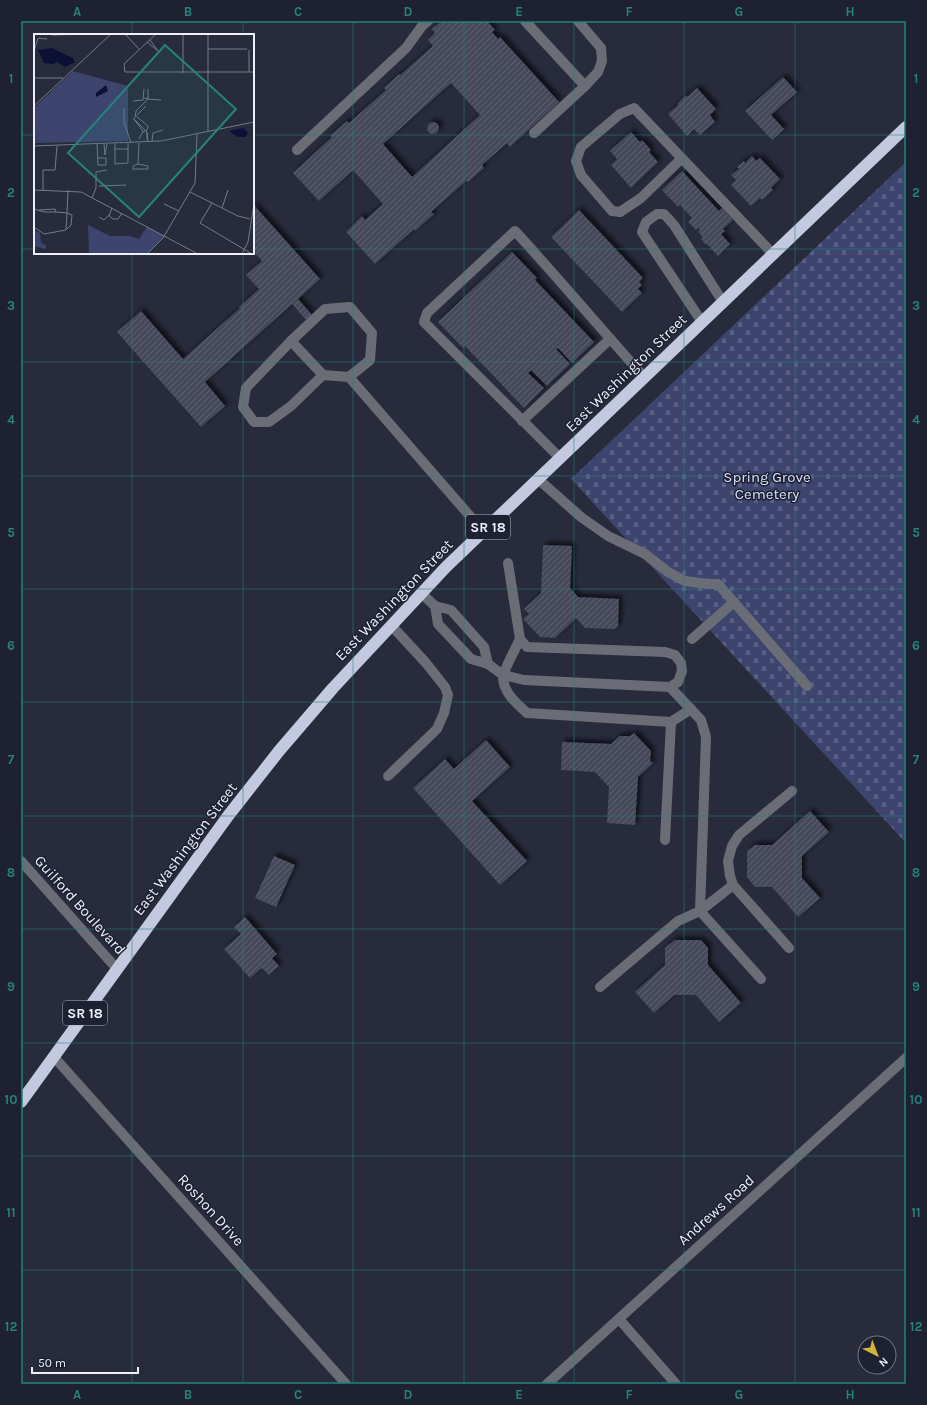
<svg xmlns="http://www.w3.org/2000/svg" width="927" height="1405" viewBox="0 0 927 1405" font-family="Karla,sans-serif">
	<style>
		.cemetery { fill: url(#cemetery-stones) }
		.building { fill: url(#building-hatch); fill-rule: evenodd; filter: url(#shadow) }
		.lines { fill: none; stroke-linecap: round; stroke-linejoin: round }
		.minor { stroke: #6b6d76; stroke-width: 10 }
		.highway { stroke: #c3c9de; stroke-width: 12 }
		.grid { fill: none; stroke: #25827c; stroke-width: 1; stroke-opacity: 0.55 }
		.labels { text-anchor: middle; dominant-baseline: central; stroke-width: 3; stroke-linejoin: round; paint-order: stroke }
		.shield { fill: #1d2131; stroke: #afb2be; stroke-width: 1 }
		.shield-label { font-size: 14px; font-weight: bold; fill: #edf0fb }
		.street-label { font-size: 15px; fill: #edf0fb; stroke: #1d2131 }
		.park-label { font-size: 15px; fill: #d8e0fe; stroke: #1d2131 }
		.inset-road { fill: none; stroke: #767a88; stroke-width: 1 }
		.view { fill: #25827c; fill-opacity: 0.15; stroke: #25827c; stroke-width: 2 }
		.inset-edge { fill: none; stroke: #edf0fb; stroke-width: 2 }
		.neatline { fill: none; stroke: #25827c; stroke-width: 1.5 }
		.grid-label { font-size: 13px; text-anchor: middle; font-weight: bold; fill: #25827c }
	</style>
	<defs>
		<pattern id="cemetery-stones" width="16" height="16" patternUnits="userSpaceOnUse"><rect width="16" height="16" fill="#3d456e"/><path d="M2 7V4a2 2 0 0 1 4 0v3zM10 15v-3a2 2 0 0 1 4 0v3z" fill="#596084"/></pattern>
		<pattern id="building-hatch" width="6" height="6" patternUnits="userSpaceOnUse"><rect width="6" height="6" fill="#44485a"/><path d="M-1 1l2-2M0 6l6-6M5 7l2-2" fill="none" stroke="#5f6373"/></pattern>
		<filter id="shadow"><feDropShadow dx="3.5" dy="-3.5" stdDeviation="2" flood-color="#0009"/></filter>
	</defs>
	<rect width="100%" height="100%" fill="#272b3b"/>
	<polygon class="cemetery" points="906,162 906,843 571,479"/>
	<g class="building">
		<path d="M 442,21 L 487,21 L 495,30 L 492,32 L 498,39 L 500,37 L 559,102 L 510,147 L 507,143 L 482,165 L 484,168 L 468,182 L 466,181 L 431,212 L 434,214 L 415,231 L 414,229 L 375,264 L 346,232 L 362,216 L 365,220 L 383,204 L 353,170 L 319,201 L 293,173 L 332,137 L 330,136 L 347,121 L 349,123 L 386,90 L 384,88 L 399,74 L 400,75 L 433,46 L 428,40 L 435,33 L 432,29 ZM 451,83 L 480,115 L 412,177 L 383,144 Z"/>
		<polygon points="783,77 797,92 771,115 784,129 772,140 745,111"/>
		<polygon points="697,88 716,109 710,115 715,122 700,135 694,129 687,136 668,114 678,105 677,104 686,95 687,97"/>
		<circle cx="433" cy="128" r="6"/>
		<polygon points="631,132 640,142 642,140 651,150 649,152 658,162 631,188 611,165 617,159 610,151"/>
		<polygon points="752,156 756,161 760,158 780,179 771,188 773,190 762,200 760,198 751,206 731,185 736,180 731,175 739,169 737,167 744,161 745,163"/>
		<polygon points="682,171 719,211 722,208 733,220 723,229 725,231 721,234 730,244 718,256 707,244 706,245 701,239 702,238 702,236 698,232 700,230 698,228 696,230 688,222 692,218 680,205 678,207 662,190"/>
		<polygon points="253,204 320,279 298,299 312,315 306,320 292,304 205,382 225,406 201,427 117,332 141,311 183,359 240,308 239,307 259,289 246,275 262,261 253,251"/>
		<polygon points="579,210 643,278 639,282 642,285 638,289 642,293 622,312 551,237"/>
		<polygon points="512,252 537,278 535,280 594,342 572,363 558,348 556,349 570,364 547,386 531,370 528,373 544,388 524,408 465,346 463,348 438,322"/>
		<polygon points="543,545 572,546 570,588 578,597 619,599 618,626 614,629 585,628 576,618 555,638 540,637 523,619 529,614 524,609 541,593"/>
		<polygon points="634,733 651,751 650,761 653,763 638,777 635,825 607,823 609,787 595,772 561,770 562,742 611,744 620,736 630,736"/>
		<polygon points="486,740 510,767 472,801 527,861 500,885 413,788 445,759 454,769"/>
		<polygon points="810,811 829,832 802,856 802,878 820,898 798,917 772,887 755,887 747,877 747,851 755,845 772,845"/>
		<polygon points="274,856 295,865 276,907 255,898"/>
		<polygon points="245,917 277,954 272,958 279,966 269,975 262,968 250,978 224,949 241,934 234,927"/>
		<polygon points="675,940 701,940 708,948 708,965 741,1003 719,1022 696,995 674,995 654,1013 635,992 665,965 665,948"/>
	</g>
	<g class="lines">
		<g class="minor">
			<polyline points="525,21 585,86"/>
			<polyline points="534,133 585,86 598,72 602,61 601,48 578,21"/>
			<polyline points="297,150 406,48 422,26 428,21"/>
			<polyline points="682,158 641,198 620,212 612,211 581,175 576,161 581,147 620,114 634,108 773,254"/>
			<polyline points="702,322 642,232 646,222 657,214 664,214 674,225 723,302"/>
			<polyline points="291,341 323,375"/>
			<polyline points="349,377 323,375 291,406 269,422 254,422 243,407 246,388 291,341 325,309 350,307 372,333 370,360 349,377 483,531"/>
			<polyline points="522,421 610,339"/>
			<path d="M 560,458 L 424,322 L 427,313 L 515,231 C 559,279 601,329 644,377"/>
			<polyline points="538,479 581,517 608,536 645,554 668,572 685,581 708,584 718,584 807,686"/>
			<polyline points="421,593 435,606 438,624 471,659 488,664 484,647 451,610 435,606"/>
			<path d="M 520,639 C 517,646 503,671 503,677 C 503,692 516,703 527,713 L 671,722 L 691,709"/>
			<polyline points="692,639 734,602"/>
			<polyline points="488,664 503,675 524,680 670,687 678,682 682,671 681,663 675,655 665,652 527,647 520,639 508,563"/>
			<polyline points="388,776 437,729 444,713 448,695 445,687 426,663 391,625"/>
			<polyline points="665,840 671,722"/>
			<polyline points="21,861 117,969"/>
			<polyline points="733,885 700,911 761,979"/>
			<polyline points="789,948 733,885 730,876 728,861 732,846 739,835 792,791"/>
			<polyline points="600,987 678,921 700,911 706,737 701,720 670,687"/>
			<polyline points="54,1057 346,1384"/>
			<polyline points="619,1319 676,1384"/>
			<polyline points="547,1384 906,1058"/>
		</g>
		<polyline class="highway" points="21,1102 228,816 279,751 333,688 446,567 906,127"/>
	</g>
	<path class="grid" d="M 132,21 L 132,35M 243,21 L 243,35M 353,21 L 353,1384M 464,21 L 464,1384M 574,21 L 574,1384M 684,21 L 684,1384M 795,21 L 795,1384M 21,135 L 35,135M 253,135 L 906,135M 21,249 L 35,249M 253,249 L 906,249M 132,253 L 132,1384M 243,253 L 243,1384M 21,362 L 906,362M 21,476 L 906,476M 21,589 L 906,589M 21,702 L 906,702M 21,816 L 906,816M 21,929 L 906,929M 21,1043 L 906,1043M 21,1156 L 906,1156M 21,1270 L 906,1270"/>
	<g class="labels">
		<g class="shield">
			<rect x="466" y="515" width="44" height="24" rx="3"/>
			<rect x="63" y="1001" width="44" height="24" rx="3"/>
		</g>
		<g class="shield-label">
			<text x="488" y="527">SR 18</text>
			<text x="85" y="1013">SR 18</text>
		</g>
		<g class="street-label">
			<text transform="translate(626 373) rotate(-44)">East Washington Street</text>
			<text transform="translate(394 600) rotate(-46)">East Washington Street</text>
			<text transform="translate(185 849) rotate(-53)">East Washington Street</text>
			<text transform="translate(80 905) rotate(48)">Guilford Boulevard</text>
			<text transform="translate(211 1210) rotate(48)">Roshon Drive</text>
			<text transform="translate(716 1210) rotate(-42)">Andrews Road</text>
		</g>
		<g class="park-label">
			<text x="767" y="477">Spring Grove<tspan x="767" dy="17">Cemetery</tspan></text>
		</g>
	</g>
	<g transform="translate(34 34)">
		<rect width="220" height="220" fill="#272b3b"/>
		<path d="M 0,196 L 6,199 L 7,209 L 12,211 L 12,215 L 0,212 Z" fill="#3d456e"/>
		<path d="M 39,37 L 94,52 L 94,107 L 0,109 L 0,74 Z" fill="#3d456e"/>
		<path d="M 54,191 L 76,202 L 96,202 L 105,205 L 113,193 L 130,202 L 113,220 L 55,220 Z" fill="#3d456e"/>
		<path d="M 18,14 L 39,24 L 41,28 L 31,33 L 23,28 L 19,30 L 10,29 L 4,16 ZM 72,51 L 74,57 L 62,63 L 62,59 ZM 209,94 L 214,98 L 212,103 L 204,103 L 195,97 Z" fill="#0d1036"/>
		<path class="inset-road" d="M 91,0 L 105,15M 122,0 L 90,30 L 91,38 L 220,38M 18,1 L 57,0M 113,8 L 124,17 L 116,6M 174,15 L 213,15M 215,16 L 215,38M 0,17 L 4,4 L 13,5M 149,39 L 149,0M 0,44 L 29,44M 110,64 L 114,65 L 114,55M 99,67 L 109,66 L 110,55M 0,72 L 77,0M 90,74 L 90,88 L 97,109M 101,81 L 114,92 L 113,96 L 109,98M 103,81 L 112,72M 101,84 L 102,77 L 114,65 L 127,66M 174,98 L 174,0M 105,105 L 109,97 L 99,84 L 113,98M 113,106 L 113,98 L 114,108M 118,107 L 119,99 L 129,96M 81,109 L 81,130 L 94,129 L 94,109M 63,110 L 64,131 L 72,131 L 72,124 L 63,124M 70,110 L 71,121 L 73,110M 0,112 L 127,107 L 220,88M 81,115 L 94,115M 104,130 L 114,132 L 114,135 L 99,135 L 99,132 L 104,130 L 105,109M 65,152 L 92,151M 0,156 L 47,158 L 164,220M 9,156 L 9,136 L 21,136 L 23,112M 156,158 L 204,182 L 216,185M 58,164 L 62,154 L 62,138 L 73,136M 178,169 L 166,189 L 218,220M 130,170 L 145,177M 78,174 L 75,182 L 79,185 L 84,185 L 88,179M 188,174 L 194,156M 0,175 L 10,178 L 22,178 L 21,175 L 5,176M 65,183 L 70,186 L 75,181M 0,193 L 10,200 L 32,196 L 33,179 L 22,178M 33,195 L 37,191 L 38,181 L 33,179 L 34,156M 113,220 L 129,204 L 161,149 L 163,100M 208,220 L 214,208 L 220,170"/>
		<path class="view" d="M 131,11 L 202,75 L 105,183 L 34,119 Z"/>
		<rect width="220" height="220" class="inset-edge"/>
	</g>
	<rect width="927" height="1405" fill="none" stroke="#1d2131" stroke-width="44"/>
	<g transform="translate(877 1355) rotate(138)"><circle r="19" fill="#1d2131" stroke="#707482"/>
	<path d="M0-3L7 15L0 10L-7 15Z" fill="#d5b535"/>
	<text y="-6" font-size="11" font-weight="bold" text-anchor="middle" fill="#edf0fb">N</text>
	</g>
	<path d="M32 1367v6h106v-6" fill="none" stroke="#edf0fb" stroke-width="2"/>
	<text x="38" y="1367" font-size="12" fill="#edf0fb" stroke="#1d2131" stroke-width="3" paint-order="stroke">50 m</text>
	<rect x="22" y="22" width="883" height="1361" class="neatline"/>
	<g class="grid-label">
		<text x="77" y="16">A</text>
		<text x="188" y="16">B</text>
		<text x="298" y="16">C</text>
		<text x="408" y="16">D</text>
		<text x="519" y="16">E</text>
		<text x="629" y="16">F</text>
		<text x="739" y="16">G</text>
		<text x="850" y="16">H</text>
		<text x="11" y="83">1</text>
		<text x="916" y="83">1</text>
		<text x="11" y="197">2</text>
		<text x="916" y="197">2</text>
		<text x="11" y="310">3</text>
		<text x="916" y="310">3</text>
		<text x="11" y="424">4</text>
		<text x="916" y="424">4</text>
		<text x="11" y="537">5</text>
		<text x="916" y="537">5</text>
		<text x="11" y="650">6</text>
		<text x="916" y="650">6</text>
		<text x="11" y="764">7</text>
		<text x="916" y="764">7</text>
		<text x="11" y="877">8</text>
		<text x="916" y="877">8</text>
		<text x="11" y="991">9</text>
		<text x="916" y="991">9</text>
		<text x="11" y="1104">10</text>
		<text x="916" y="1104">10</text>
		<text x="11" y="1217">11</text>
		<text x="916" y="1217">11</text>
		<text x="11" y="1331">12</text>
		<text x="916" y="1331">12</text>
		<text x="77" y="1399">A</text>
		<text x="188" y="1399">B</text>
		<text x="298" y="1399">C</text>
		<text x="408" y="1399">D</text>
		<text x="519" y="1399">E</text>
		<text x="629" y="1399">F</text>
		<text x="739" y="1399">G</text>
		<text x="850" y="1399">H</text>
	</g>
</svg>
